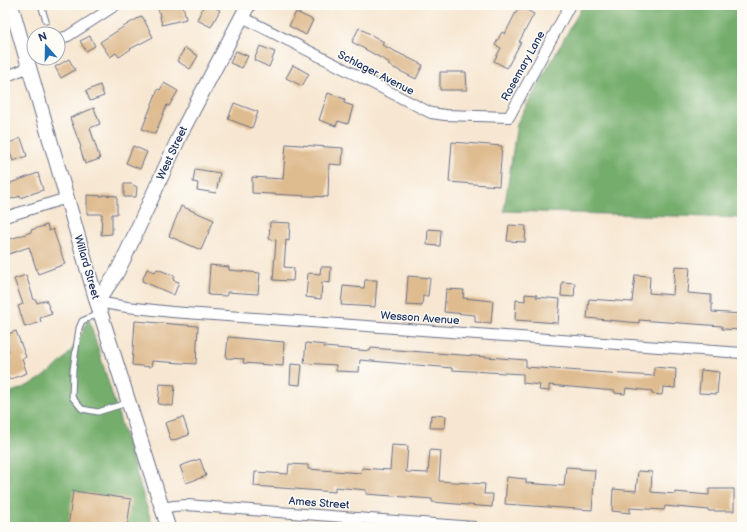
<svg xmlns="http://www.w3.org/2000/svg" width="747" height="532" viewBox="0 0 747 532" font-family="'Balsamiq Sans',sans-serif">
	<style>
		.forest { fill: #74ad6c; stroke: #486e65 }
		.building { fill: #dfbc90 }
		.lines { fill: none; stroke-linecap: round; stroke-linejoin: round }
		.lane-casing { stroke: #686f87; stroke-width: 7 }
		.street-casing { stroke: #686f87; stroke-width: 12 }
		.secondary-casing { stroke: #686f87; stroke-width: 16 }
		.lane { stroke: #fff; stroke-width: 5 }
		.street { stroke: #fff; stroke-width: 10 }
		.secondary { stroke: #fff; stroke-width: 14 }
		.labels { text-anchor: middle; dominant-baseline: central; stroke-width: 3; stroke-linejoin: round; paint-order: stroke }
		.street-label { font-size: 11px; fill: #1b2f5e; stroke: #fdfcf7 }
	</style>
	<rect width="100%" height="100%" fill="#fdfcf7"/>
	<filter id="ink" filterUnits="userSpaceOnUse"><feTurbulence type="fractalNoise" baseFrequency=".025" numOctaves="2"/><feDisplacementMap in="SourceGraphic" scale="8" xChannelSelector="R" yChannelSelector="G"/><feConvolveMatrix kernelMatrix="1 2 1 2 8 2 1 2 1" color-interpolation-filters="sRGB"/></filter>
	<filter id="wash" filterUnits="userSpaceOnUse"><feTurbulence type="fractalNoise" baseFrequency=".012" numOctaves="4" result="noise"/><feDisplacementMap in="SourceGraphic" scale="16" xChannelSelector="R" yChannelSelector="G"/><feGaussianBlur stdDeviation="0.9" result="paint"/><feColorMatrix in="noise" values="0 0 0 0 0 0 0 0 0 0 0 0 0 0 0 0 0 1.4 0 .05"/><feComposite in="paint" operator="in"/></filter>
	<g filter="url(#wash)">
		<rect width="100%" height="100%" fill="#f7e7d2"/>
		<g class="forest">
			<polygon points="583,5 742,5 742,218 504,211 517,123"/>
			<path d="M 88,316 L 153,527 L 5,527 L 5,394 C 14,391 23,388 31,384 C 53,373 73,353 83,331 C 85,326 87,321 88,316 Z"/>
		</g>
		<g id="blocks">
			<g class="building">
				<polygon points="171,5 183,5 186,19 162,25 158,8"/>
				<polygon points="204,5 209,5 220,10 211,27 197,20"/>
				<polygon points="519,6 534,14 519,42 521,42 507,68 494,61 501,48 495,45 502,32 505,34"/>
				<polygon points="296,12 313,20 306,35 289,26"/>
				<polygon points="142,16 153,37 130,49 131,49 119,57 116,53 110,57 100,42 128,24"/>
				<polygon points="359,28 384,42 382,45 423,65 416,79 388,65 390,63 352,42"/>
				<polygon points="90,36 95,46 86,51 80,41"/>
				<polygon points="260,46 275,52 269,67 254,60"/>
				<polygon points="185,48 198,56 190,69 177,61"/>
				<polygon points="236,51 248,56 242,68 230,63"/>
				<polygon points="69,59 75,70 61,78 55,67"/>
				<polygon points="293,65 309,74 302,86 286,78"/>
				<polygon points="440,72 466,72 467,90 440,90"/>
				<polygon points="164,83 178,91 169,106 167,105 155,134 142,129 158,89 160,90"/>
				<polygon points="100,85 104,96 90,101 86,91"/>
				<polygon points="328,93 345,99 344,103 353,106 348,124 338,121 336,126 319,120"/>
				<polygon points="234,103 258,112 252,128 228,119"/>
				<polygon points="94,108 100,124 90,128 100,159 85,164 80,148 81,147 70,118"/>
				<polygon points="21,138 27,156 13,161 7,144"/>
				<polygon points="452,142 502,146 499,186 449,182"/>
				<polygon points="286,144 343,148 342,165 329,164 328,197 252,193 252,177 283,179"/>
				<polygon points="133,146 147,152 140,169 126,163"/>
				<polygon points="195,169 220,173 216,193 197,190 198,183 193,182"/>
				<polygon points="38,173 43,190 20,198 20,196 5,201 5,185"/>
				<polygon points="124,184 131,184 137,187 136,197 124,197"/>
				<polygon points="87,195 103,196 103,195 117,196 117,214 112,214 112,234 101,235 102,214 87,214"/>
				<polygon points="181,206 214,220 201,250 169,236"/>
				<polygon points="270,222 290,223 289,241 286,240 284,267 294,268 293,281 273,280 276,240 269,239"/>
				<polygon points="47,225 49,231 53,229 65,264 38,274 29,247 9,254 5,241 31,232 31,230"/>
				<polygon points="509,225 526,226 525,242 507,241"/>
				<polygon points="428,229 441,230 440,246 427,245"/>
				<polygon points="210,265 229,267 229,270 260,273 258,294 227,292 227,296 208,295"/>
				<polygon points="675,266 690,267 688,293 711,295 711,303 712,303 712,312 742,314 742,330 722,329 722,326 639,320 639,323 587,318 589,299 632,302 635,275 650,276 649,293 673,295"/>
				<polygon points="321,267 331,267 330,283 322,282 321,299 306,297 308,273 320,274"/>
				<polygon points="147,269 155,272 157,269 175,276 173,280 179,282 174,295 142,281"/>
				<polygon points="26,275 34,300 36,300 37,303 46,300 52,314 40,318 41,322 25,327 18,306 23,304 14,279"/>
				<polygon points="408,276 430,278 428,296 423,296 422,306 406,305"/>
				<polygon points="365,280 377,280 375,307 341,305 343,286 364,288"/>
				<polygon points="562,282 575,283 574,297 561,296"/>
				<polygon points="446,289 464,290 463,298 493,301 491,323 475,322 475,315 444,312"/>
				<polygon points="525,294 537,295 536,297 560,299 558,323 515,320 516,300 525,301"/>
				<polygon points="135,321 198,326 196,364 152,361 151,367 132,365"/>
				<polygon points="16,331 26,357 22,359 27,373 5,381 5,361 8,360 5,352 9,351 5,340 5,335"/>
				<polygon points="228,337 284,342 283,366 243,363 244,359 226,358"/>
				<polygon points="306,343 325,345 324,347 370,351 371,348 526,360 526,367 608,373 654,376 654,367 676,369 675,388 663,387 662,395 652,394 652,391 626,388 625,394 615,393 615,391 549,385 549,391 539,390 540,385 523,383 523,374 452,370 452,368 360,360 359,372 336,371 336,365 304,363"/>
				<polygon points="291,364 302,365 300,385 290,384"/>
				<polygon points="701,370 719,372 717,394 699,393"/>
				<polygon points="160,384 175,385 173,406 158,404"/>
				<polygon points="431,415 446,416 445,428 430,428"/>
				<polygon points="183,417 189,435 171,441 165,423"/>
				<polygon points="392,445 408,446 406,472 428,473 430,450 441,451 439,481 485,484 484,494 493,494 492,507 432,502 432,499 366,494 366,490 335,487 335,492 254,486 255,472 288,474 289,464 308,465 308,469 361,473 362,468 390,470"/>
				<polygon points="200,459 206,476 186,483 180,466"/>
				<polygon points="566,467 580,468 580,469 595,470 592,510 505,504 507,477 526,479 526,483 564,486"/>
				<polygon points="638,471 652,472 651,492 675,494 675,492 709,495 709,489 734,489 734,511 709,511 709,510 665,506 664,510 630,508 630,513 612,511 613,489 636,491"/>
				<polygon points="73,491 131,499 127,527 68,527"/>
			</g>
		</g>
	</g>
	<g filter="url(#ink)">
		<use href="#blocks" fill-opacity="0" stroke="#686f87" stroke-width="1"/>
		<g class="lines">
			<g class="lane-casing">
				<g id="lane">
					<polyline points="41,5 46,21"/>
					<polyline points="100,313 82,321 79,328 73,370 72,397 82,409 98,412 127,403"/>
				</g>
			</g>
			<g class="street-casing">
				<g id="street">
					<polyline points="242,17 431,113 445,115 509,117 570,5"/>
					<polyline points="58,39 68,36 116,5"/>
					<polyline points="24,52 34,48"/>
					<polyline points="5,77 29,67"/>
					<polyline points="5,217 67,198"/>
					<polyline points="97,302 127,307 172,312 742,353"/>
					<polyline points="162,508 174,506 187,505 474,527"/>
				</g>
			</g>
			<g class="secondary-casing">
				<g id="secondary">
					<polyline points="11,5 97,302 168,527"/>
					<polyline points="97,302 116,274 127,252 182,131 248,5"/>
				</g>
			</g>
			<use href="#lane" class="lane"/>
			<use href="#street" class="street"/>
			<use href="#secondary" class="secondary"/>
		</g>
	</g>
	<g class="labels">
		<g class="street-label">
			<text transform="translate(523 66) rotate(-61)">Rosemary Lane</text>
			<text transform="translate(376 73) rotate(27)">Schlager Avenue</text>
			<text transform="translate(172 153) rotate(-65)">West Street</text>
			<text transform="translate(87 267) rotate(74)">Willard Street</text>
			<text transform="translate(420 318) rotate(4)">Wesson Avenue</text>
			<text transform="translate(319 503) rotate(4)">Ames Street</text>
		</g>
	</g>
	<rect width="747" height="532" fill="none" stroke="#fdfcf7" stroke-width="20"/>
	<g transform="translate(46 46) rotate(340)"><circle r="19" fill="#fdfcf7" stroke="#a3aaba"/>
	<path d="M0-3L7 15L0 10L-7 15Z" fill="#1f6fb2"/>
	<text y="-6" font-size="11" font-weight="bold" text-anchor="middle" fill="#1b2f5e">N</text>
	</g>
</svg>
